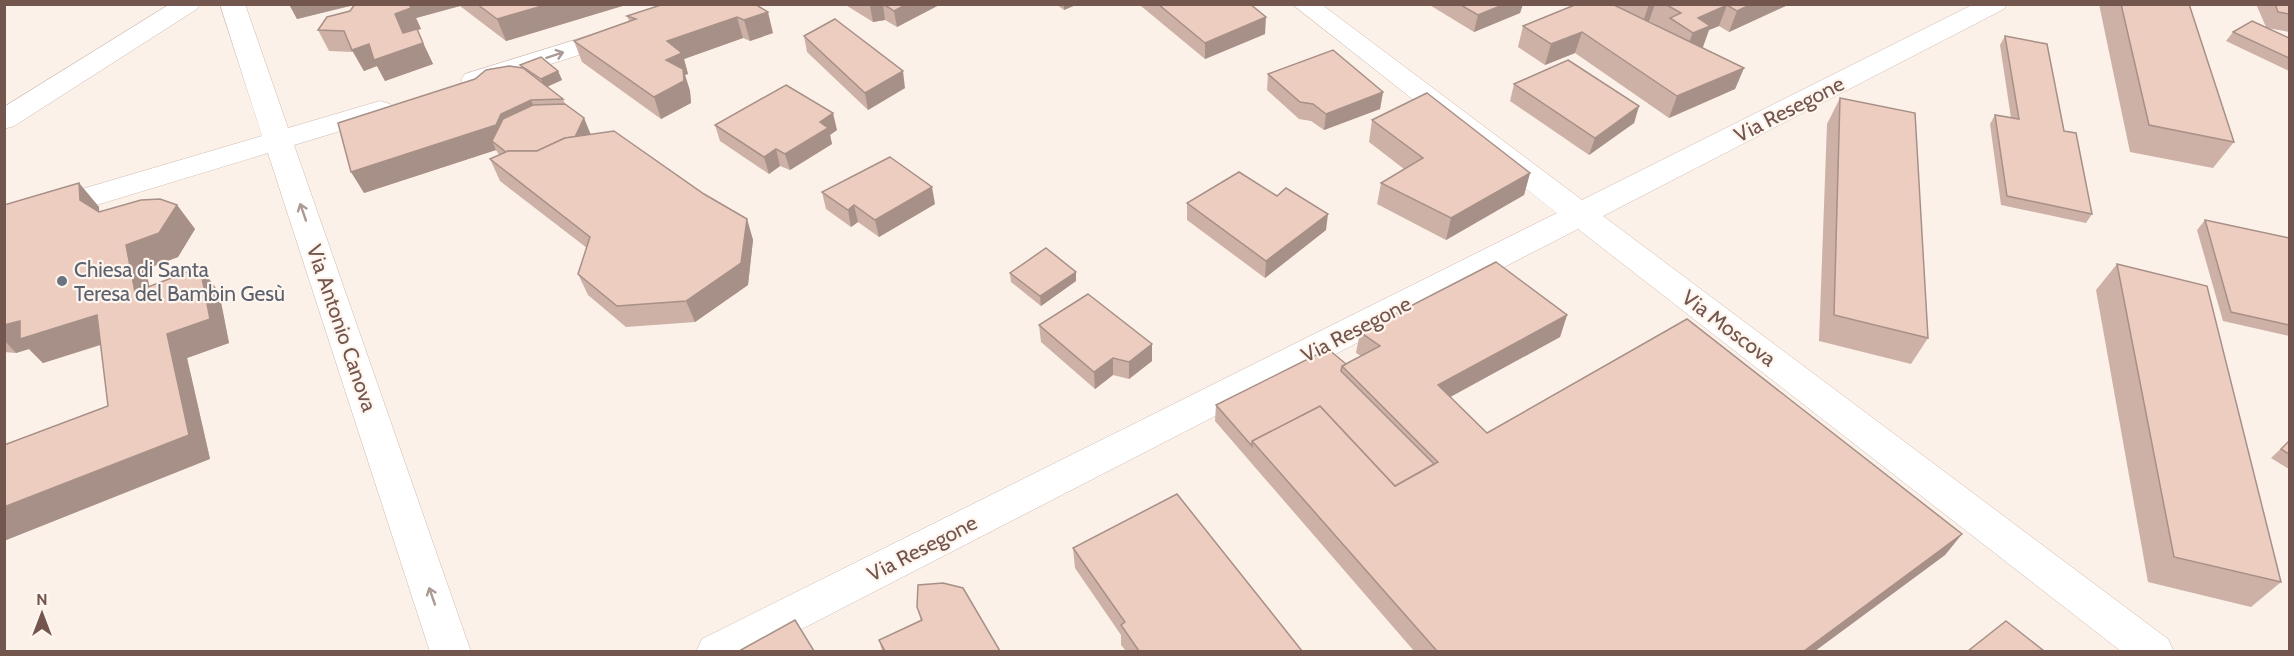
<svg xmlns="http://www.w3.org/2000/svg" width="2294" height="656" viewBox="0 0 2294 656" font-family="Cabin,sans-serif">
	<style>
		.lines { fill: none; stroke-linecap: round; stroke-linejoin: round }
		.minor-casing { stroke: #cebab1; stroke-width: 1 }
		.minor { fill: #fff; fill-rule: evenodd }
		.wall { fill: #cdb0a6; fill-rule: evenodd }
		.shaded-wall { fill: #a79087 }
		.building { fill: #eecdc1; stroke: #a79087; stroke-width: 1.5 }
		.oneway { stroke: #ab9a95 }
		.worship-dot { fill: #6b7280; stroke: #fef5ee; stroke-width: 2 }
		.labels { text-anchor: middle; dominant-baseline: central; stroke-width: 4.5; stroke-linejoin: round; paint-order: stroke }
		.street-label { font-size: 21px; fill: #73564e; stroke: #fef5ee }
		.worship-label { font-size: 21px; fill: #5b616d; stroke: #fef5ee; text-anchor: start }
	</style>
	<rect width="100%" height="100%" fill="#fbf1e8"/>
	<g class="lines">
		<g class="minor-casing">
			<g id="minor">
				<polygon points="170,4 200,4 197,9 14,126 4,129 4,107"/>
				<polygon points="220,4 245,4 288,128 380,101 390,104 394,110 390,116 294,145 471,652 430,652 268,153 4,233 4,212 262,136"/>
				<polygon points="1292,4 1321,4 1582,200 1974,4 2007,4 2004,9 1603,216 2168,639 2174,652 2122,652 1578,229 757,652 696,652 702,639 1557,213"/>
				<polygon points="620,26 629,29 633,34 629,39 475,88 465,86 461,80 465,74"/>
			</g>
		</g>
		<use href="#minor" class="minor"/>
	</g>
	<g class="wall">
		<polygon points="289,4 629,4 506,41 460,6 416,18 421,29 417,30 433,64 385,81 377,66 364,71 353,52 329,51 318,30 350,11 355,5 297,19"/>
		<polygon points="755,4 773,33 750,41 743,38 684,59 688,74 685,75 690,91 691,103 661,119 582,62 574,41 629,21 627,16"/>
		<polygon points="844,4 941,4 897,27 885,20 873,22"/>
		<polygon points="1056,4 1078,4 1064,10"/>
		<polygon points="1141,4 1250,4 1265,34 1205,59 1141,6"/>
		<polygon points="1428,4 1523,4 1520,13 1474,32"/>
		<path d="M 1577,4 L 1790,4 L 1729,32 L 1719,26 L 1709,30 L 1702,48 L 1744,68 L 1735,89 L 1669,118 L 1575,53 L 1545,65 L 1518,47 L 1523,26 ZM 1649,21 L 1666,30 L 1665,30 L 1648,22 Z"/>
		<polygon points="2099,4 2189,4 2234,142 2213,168 2130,152"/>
		<polygon points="2256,4 2289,4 2289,32 2268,28 2289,38 2289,71 2226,41 2233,32 2266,27"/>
		<polygon points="804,36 905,88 868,110 807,52"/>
		<polygon points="2005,36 2064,131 2092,214 2086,223 2001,205 1990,124 1995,115 2011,118 2000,45"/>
		<polygon points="520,65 558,71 562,80 547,87 563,99 565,104 584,118 590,134 704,194 747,219 753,240 748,285 695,322 626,327 588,295 578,274 587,248 500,181 490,159 499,155 496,150 364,193 521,67"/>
		<polygon points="1268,74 1383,92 1380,109 1324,130 1311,121 1299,119 1267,90"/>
		<polygon points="1514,84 1639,106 1634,123 1589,155 1510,101"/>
		<polygon points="1840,98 1928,338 1911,364 1819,341 1827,124"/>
		<polygon points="1372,120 1530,173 1524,195 1446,240 1377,204 1381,183 1404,169 1369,142"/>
		<polygon points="715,125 837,130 830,135 832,144 790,170 780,166 769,174 720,141"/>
		<polygon points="79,183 99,207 99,212 177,205 195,229 178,257 146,269 149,286 219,292 229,343 187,358 210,459 108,406 101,345 43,363 29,349 16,353 4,352 4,205"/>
		<polygon points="822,192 935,204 879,237 858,222 851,227 826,209"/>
		<polygon points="1277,196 1326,230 1265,278 1187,220 1187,203"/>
		<polygon points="2205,220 2289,238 2289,336 2223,321 2197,230"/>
		<polygon points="2117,264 2281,582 2251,607 2148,582 2096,290"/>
		<polygon points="1076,272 1076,281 1041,306 1011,282 1010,273"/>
		<polygon points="1567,315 1560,337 1450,397 1487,433 1962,534 1945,555 1815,651 1414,651 1215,421 1216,405 1346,364 1361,356 1356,353 1360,332"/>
		<polygon points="1039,325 1152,344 1152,361 1129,379 1113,375 1095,389 1041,342"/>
		<polygon points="2289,441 2289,469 2271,458"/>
		<polygon points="1073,548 1302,651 1126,651 1121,645 1121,635 1075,568"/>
		<polygon points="917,607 1000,651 882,651 879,640 921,621"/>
	</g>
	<g class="shaded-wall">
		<polygon points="289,4 357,4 297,19"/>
		<polygon points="407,4 459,4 460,6 416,18 421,29 417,30 433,64 385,81 377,66 364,71 352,50 395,14"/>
		<polygon points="549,4 629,4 506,41 497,19"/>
		<polygon points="883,4 885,20 873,22 870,6"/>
		<polygon points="907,4 941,4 897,27 894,11"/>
		<polygon points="1064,4 1078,4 1064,10"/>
		<polygon points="1505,4 1523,4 1520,13 1474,32 1478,15"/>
		<polygon points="1649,4 1655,4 1649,21 1642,25"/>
		<polygon points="1752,4 1790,4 1729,32 1737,11"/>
		<polygon points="1727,5 1719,26 1709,30 1703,47 1685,54 1698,18"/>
		<polygon points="768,12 773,33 750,41 744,20"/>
		<polygon points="737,17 743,38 684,59 688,74 685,75 690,91 691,103 661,119 654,97 666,60 667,41"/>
		<polygon points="1266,17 1265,34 1205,59 1205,43"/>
		<polygon points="1582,32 1575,53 1545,65 1551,44"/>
		<polygon points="1744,68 1735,89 1669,118 1677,96"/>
		<polygon points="558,71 562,80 544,88 541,79"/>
		<polygon points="903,71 905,88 868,110 865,93"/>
		<polygon points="1383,92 1380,109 1324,130 1326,114"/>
		<polygon points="531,100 540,122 492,141 496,150 364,193 351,172 501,114"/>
		<polygon points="1639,106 1634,123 1589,155 1595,138"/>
		<polygon points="833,113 837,130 830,135 832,144 790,170 785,154 820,122"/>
		<polygon points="584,118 591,135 547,172"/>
		<polygon points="776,149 780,166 769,174 764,157"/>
		<polygon points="1530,173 1524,195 1446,240 1451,218"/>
		<polygon points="79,183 99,207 100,225 80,200"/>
		<polygon points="932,187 935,204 879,237 875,220"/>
		<polygon points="177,205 195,229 178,257 146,269 155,316 135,292 126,245"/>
		<polygon points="854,205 858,222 851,227 848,210"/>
		<polygon points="1328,214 1326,230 1265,278 1266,261"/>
		<polygon points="747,219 753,240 748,285 695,322 686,301"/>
		<polygon points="200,267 219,292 229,343 187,358 210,459 4,541 4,507 189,435 167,334"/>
		<polygon points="1076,272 1076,281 1041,306 1040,296"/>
		<polygon points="97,315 118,339 43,363 29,349 16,353 4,340 4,325 20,321"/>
		<polygon points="1567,315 1560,337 1432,407 1438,385"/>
		<polygon points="1152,344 1152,361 1129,379 1129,362"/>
		<polygon points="1113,358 1113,375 1095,389 1094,372"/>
		<polygon points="1962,534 1945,555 1815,651 1804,651"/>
	</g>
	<g class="building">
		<polygon points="355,4 409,4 411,8 395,14 403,33 417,29 423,43 374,60 369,44 352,50 344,31 318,30 327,17 350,11"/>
		<polygon points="477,4 549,4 497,19"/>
		<polygon points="664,4 755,4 768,12 744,20 737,17 667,41 682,53 666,60 683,69 684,81 654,97 574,41 636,19 627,16"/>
		<polygon points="883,4 907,4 894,11"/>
		<polygon points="1158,4 1250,4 1266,17 1205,43"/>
		<polygon points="1459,4 1505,4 1478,15"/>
		<polygon points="1577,4 1612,4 1744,68 1677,96 1582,32 1551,44 1523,26"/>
		<polygon points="1665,4 1752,4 1737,11 1727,5 1698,18 1710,26 1693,33 1670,18 1681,13"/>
		<polygon points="2121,4 2189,4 2234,142 2149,125"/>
		<polygon points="2275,4 2289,4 2289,14 2278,12"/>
		<polygon points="835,19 903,71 865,93 804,36"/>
		<polygon points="2252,21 2289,38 2289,58 2233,32"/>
		<polygon points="2005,36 2047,44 2064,131 2076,133 2092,214 2007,196 1995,115 2019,119"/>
		<polygon points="1333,50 1383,92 1326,114 1313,104 1300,102 1268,74"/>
		<polygon points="541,57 558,71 541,79 520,65"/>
		<polygon points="1568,60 1639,106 1595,138 1514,84"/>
		<polygon points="509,66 523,68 563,99 531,100 501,114 496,125 351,172 338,123 475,79 486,70"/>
		<polygon points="786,85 833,113 820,122 828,128 785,154 776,149 764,157 715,125"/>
		<polygon points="1427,93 1530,173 1451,218 1381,183 1423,158 1372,120"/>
		<polygon points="1840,98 1915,113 1928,338 1834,315"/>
		<polygon points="565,104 584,118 575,137 565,138 537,151 508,151 506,152 492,141 503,119 533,105"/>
		<polygon points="614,131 704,194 747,219 741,263 686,301 617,306 578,274 590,237 490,159 508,151 537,151 565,138"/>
		<polygon points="890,157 932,187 875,220 854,205 848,210 822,192"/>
		<polygon points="1239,172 1277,196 1286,188 1328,214 1266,261 1187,203"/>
		<polygon points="79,183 80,200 99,212 141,200 160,199 177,205 159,233 126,245 135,292 200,267 210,319 167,334 189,435 4,507 4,445 108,406 97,315 20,339 20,321 4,325 4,205"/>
		<polygon points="2205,220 2289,238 2289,325 2231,312"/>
		<polygon points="1046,248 1076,272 1040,296 1010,273"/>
		<polygon points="1496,262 1567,315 1438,385 1487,433 1687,319 1962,534 1804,651 1437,651 1252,441 1320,406 1395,486 1438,462 1342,366 1380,346 1360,332"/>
		<polygon points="2117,264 2207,286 2281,582 2174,557"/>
		<polygon points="1088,294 1152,344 1129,362 1113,358 1094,372 1039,325"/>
		<polygon points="1328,349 1346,364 1342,366 1341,371 1434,464 1395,486 1320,406 1252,441 1252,446 1216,405"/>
		<polygon points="2289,441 2289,454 2281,449"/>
		<polygon points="1177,494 1302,651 1139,651 1121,625 1125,622 1073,548"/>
		<polygon points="943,583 963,588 1000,651 885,651 879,640 922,620 917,607 918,585"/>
		<polygon points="795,620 814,651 739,651"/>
		<polygon points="2006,621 2044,651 1968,651"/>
	</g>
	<defs><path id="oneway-shaft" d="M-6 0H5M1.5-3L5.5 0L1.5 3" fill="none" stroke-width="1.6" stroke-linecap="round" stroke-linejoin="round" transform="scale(1.5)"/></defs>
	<g class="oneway">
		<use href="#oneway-shaft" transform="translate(555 55) rotate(-18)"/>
		<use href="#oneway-shaft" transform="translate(303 212) rotate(-109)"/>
		<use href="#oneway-shaft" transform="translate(432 596) rotate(-109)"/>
	</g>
	<circle class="worship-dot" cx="62" cy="281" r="6"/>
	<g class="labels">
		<g class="street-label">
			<text transform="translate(1789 109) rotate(-27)">Via Resegone</text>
			<text transform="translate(342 328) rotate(71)">Via Antonio Canova</text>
			<text transform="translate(1729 328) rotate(37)">Via Moscova</text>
			<text transform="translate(1356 329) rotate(-27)">Via Resegone</text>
			<text transform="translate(922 548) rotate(-27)">Via Resegone</text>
		</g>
		<g class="worship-label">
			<text x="74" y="269">Chiesa di Santa<tspan x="74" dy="24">Teresa del Bambin Gesù</tspan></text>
		</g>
	</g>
	<rect width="2294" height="656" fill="none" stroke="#73564e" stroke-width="12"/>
	<g transform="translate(42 614)" stroke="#fef5ee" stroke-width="4.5" paint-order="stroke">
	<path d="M0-4.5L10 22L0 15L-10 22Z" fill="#73564e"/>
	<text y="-9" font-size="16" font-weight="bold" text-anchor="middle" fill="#73564e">N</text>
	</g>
</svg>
